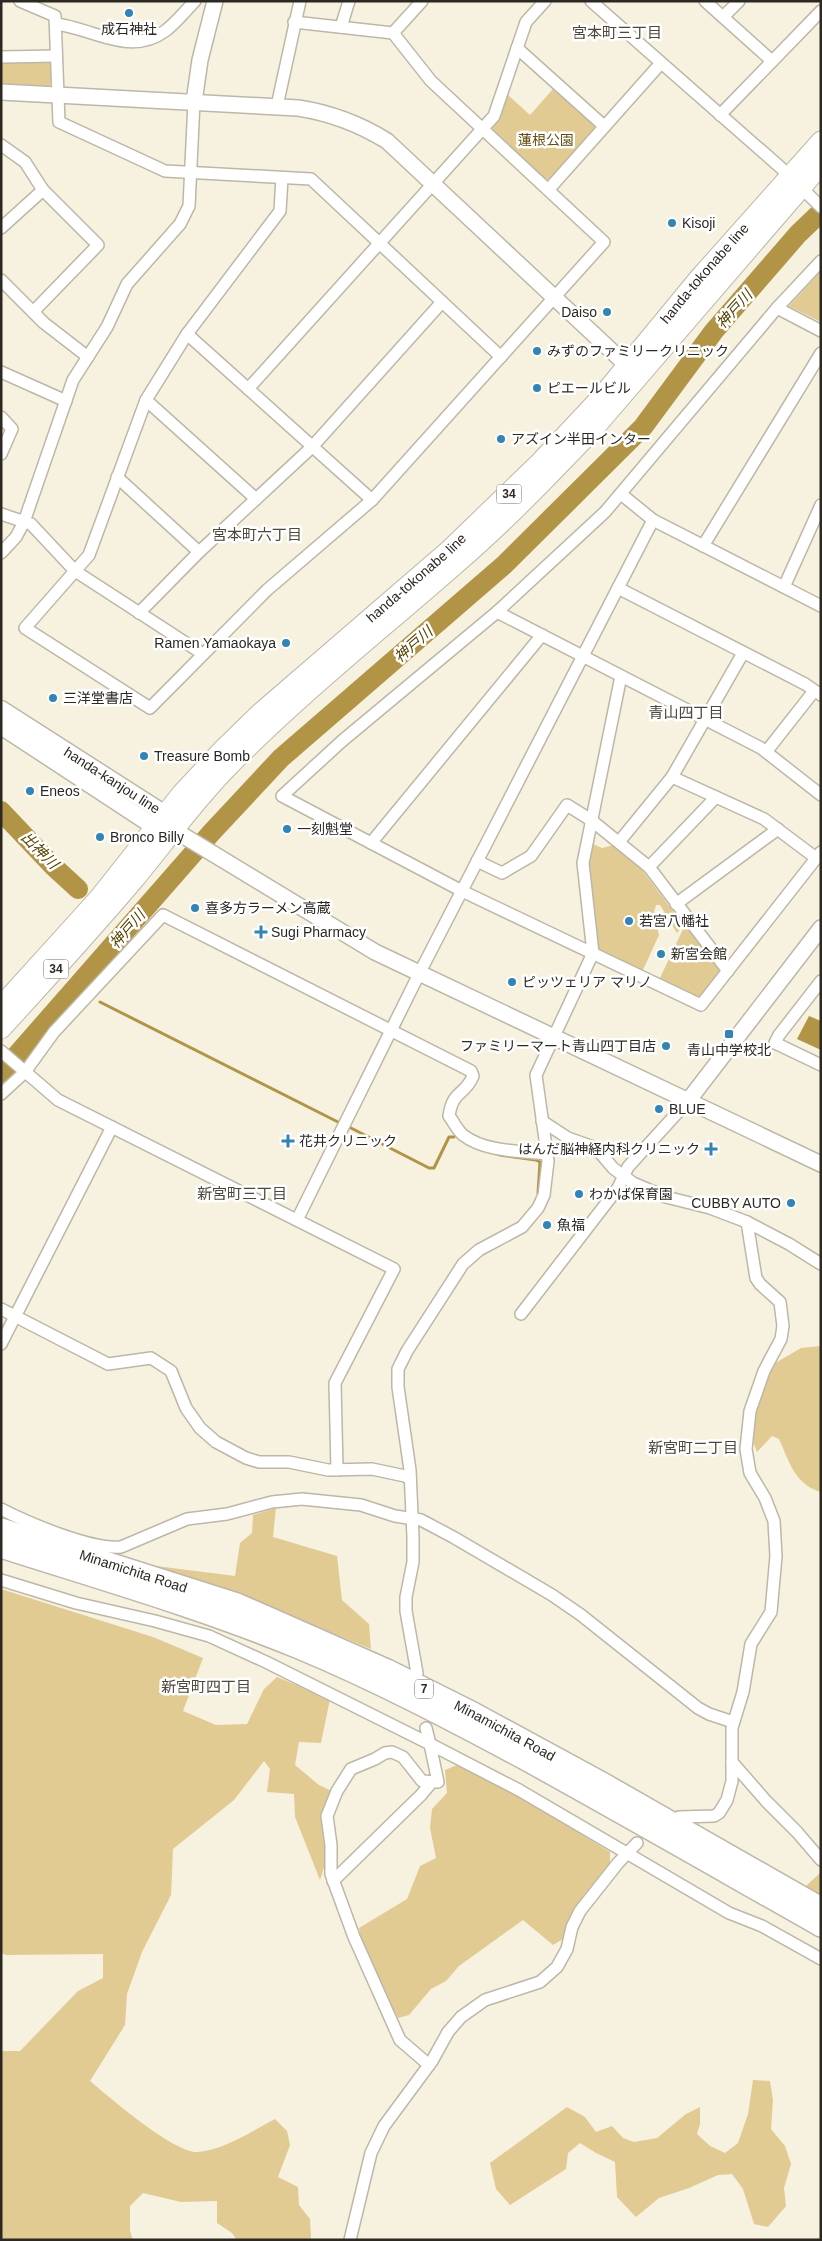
<svg xmlns="http://www.w3.org/2000/svg" width="822" height="2241" viewBox="0 0 822 2241" font-family="Helvetica,'Noto Sans JP',sans-serif">
	<style>
		.green { fill: #e1cb93 }
		.water { fill: #b29446 }
		.lines { fill: none; stroke-linecap: round; stroke-linejoin: round }
		.stream { stroke: #b29446; stroke-width: 3 }
		.river { stroke: #b29446; stroke-width: 20 }
		.minor-casing { stroke: #bdb7a8; stroke-width: 14 }
		.tertiary-casing { stroke: #bdb7a8; stroke-width: 18 }
		.secondary-casing { stroke: #bdb7a8; stroke-width: 19 }
		.primary-casing { stroke: #bdb7a8; stroke-width: 21 }
		.motorway-casing { stroke: #bdb7a8; stroke-width: 24 }
		.minor { stroke: #fff; stroke-width: 11 }
		.tertiary { stroke: #fff; stroke-width: 15 }
		.secondary { stroke: #fff; stroke-width: 16 }
		.primary { stroke: #fff; stroke-width: 19 }
		.motorway { stroke: #fff; stroke-width: 21 }
		.poi-dot { fill: #3284b5; stroke: #fff; stroke-width: 2 }
		.labels { text-anchor: middle; dominant-baseline: central; stroke-width: 5; stroke-linejoin: round; paint-order: stroke }
		.shield { fill: #fff; stroke: #6b6965; stroke-width: 1 }
		.shield-label { font-size: 12px; font-weight: bold; fill: #2c2923 }
		.poi-label { font-size: 14px; fill: #2c2923; stroke: #fff; text-anchor: start }
		.park-label { font-size: 14px; fill: #644f13; stroke: #fff }
		.street-label { font-size: 14px; fill: #2c2923; stroke: #fff }
		.neighbourhood-label { font-size: 15px; fill: #4d483b; stroke: #fff }
		.water-label { font-size: 15px; font-style: italic; fill: #564200; stroke: #fff }
	</style>
	<rect width="100%" height="100%" fill="#f7f1e0"/>
	<g class="green">
		<polygon points="48,62 52,65 50,88 1,85 1,63"/>
		<polygon points="553,89 594,125 594,130 549,179 545,179 493,130 492,126 507,94 530,115"/>
		<polygon points="821,271 821,322 789,306"/>
		<polygon points="593,844 602,848 614,845 642,870 683,924 677,933 660,905 656,905 654,912 659,935 642,972 601,953 598,947 589,863"/>
		<polygon points="685,925 719,968 720,974 702,997 697,999 659,980"/>
		<path d="M 821,1346 L 821,1492 C 795,1485 789,1461 779,1439 L 772,1436 L 757,1452 L 752,1439 L 755,1415 L 769,1371 L 777,1362 L 801,1348 Z"/>
		<polygon points="276,1508 273,1537 337,1556 342,1600 369,1624 371,1649 296,1618 154,1571 156,1566 235,1576 240,1543 252,1533 253,1515"/>
		<path d="M 1,1589 L 153,1637 L 203,1658 L 183,1711 L 216,1725 L 247,1724 L 264,1689 L 277,1677 L 330,1699 L 321,1743 L 299,1742 L 295,1765 L 319,1785 L 332,1791 L 325,1826 L 326,1861 L 320,1880 L 295,1817 L 294,1794 L 267,1792 L 270,1769 L 264,1761 L 234,1800 L 173,1849 L 171,1895 L 142,1952 L 127,1994 L 125,2025 L 90,2081 C 109,2097 175,2154 198,2152 C 224,2150 252,2131 275,2119 L 287,2131 L 290,2145 L 278,2177 L 298,2187 L 299,2205 L 310,2219 L 311,2238 L 309,2240 L 237,2240 L 232,2233 L 217,2223 L 217,2201 L 181,2202 L 143,2193 L 130,2206 L 130,2231 L 133,2240 L 1,2240 L 1,2051 L 20,2051 L 78,1991 L 103,1978 L 103,1954 L 6,1955 L 1,1953 Z"/>
		<polygon points="457,1765 532,1804 610,1852 610,1863 583,1896 563,1939 553,1945 523,1920 459,1966 446,1981 431,1989 409,2015 398,2018 362,1944 359,1928 407,1899 420,1866 436,1858 430,1828 432,1809 447,1793 445,1770"/>
		<polygon points="821,1872 821,1898 805,1887"/>
		<polygon points="753,2080 770,2081 773,2100 771,2129 785,2146 791,2164 784,2188 786,2206 768,2227 754,2224 743,2189 732,2174 718,2175 689,2188 659,2198 636,2217 617,2197 615,2162 596,2153 580,2143 568,2153 566,2169 510,2205 496,2189 490,2163 567,2107 585,2117 596,2132 612,2126 623,2138 634,2142 657,2138 686,2114 700,2107 700,2124 697,2134 710,2146 725,2153 738,2143 748,2114"/>
	</g>
	<polygon class="water" points="809,1016 821,1021 821,1050 797,1039"/>
	<g class="lines">
		<g class="stream">
			<polyline points="100,1002 338,1122"/>
			<polyline points="349,1127 429,1168 434,1168 449,1137 454,1137"/>
			<polyline points="500,1155 536,1160 540,1162 538,1193"/>
		</g>
		<g class="river">
			<polyline points="1,811 54,867 78,889"/>
			<polyline points="1,1073 211,833 281,758 504,565 643,427 714,331 798,234 821,212"/>
		</g>
		<g class="minor-casing">
			<g id="minor">
				<polyline points="20,1 55,16 59,122 165,171 311,179 501,357"/>
				<polyline points="591,1 780,167 821,207"/>
				<polyline points="705,1 772,61"/>
				<polyline points="723,17 739,1"/>
				<polyline points="294,22 393,33 422,1"/>
				<path d="M 56,24 C 92,28 130,57 165,31 C 176,23 185,11 195,1"/>
				<polyline points="341,27 349,1"/>
				<polyline points="517,48 604,126"/>
				<polyline points="1,57 56,56"/>
				<polyline points="277,106 300,1"/>
				<polyline points="720,115 821,11"/>
				<polyline points="1,145 25,162 43,190 98,245 33,312"/>
				<polyline points="282,178 280,211 187,334 146,400 89,555 25,628 150,708 267,590 372,500 604,242 431,81 393,33"/>
				<polyline points="549,189 661,63"/>
				<polyline points="1,228 43,190"/>
				<polyline points="821,261 777,308 605,512 497,612 342,741 282,796 462,891 701,1005 821,852"/>
				<polyline points="1,280 44,323 88,357"/>
				<polyline points="777,308 821,331"/>
				<polyline points="187,334 372,500"/>
				<polyline points="1,372 66,401"/>
				<polyline points="248,389 494,116 526,22 545,1"/>
				<polyline points="146,400 256,499"/>
				<polyline points="1,417 12,429 1,454"/>
				<polyline points="117,477 199,552"/>
				<polyline points="621,494 653,520 821,606"/>
				<polyline points="1,514 31,524 75,571 203,654"/>
				<polyline points="703,546 821,353"/>
				<polyline points="1,553 16,537 24,522 73,380 107,327 127,284 180,224 189,206 194,102"/>
				<polyline points="784,587 821,505"/>
				<polyline points="618,588 805,684 821,695"/>
				<polyline points="497,612 761,748 821,795"/>
				<polyline points="139,613 199,552 312,447 442,302"/>
				<polyline points="766,752 814,691"/>
				<polyline points="672,777 764,819 816,858"/>
				<polyline points="619,842 672,777 743,653"/>
				<polyline points="371,843 542,635"/>
				<polyline points="477,861 502,873 531,856 567,805 591,820 649,867 728,971"/>
				<polyline points="649,867 716,797"/>
				<polyline points="676,904 778,829"/>
				<polyline points="821,981 779,1035 775,1043 821,1065"/>
				<polyline points="1,1051 58,1100 394,1269 335,1383 337,1470"/>
				<path d="M 1,1094 L 25,1072 L 54,1032 L 163,915 L 471,1071 L 473,1076 C 465,1096 453,1089 449,1116 C 454,1122 457,1130 463,1135 C 485,1152 520,1151 547,1154"/>
				<polyline points="542,1121 568,1138 596,1148 613,1168 633,1183 666,1197 710,1208 747,1222 789,1244 821,1264"/>
				<polyline points="297,1220 419,974 653,520"/>
				<polyline points="1,1309 108,1364 151,1358 171,1371 186,1408 200,1428 216,1442 246,1458 259,1462 289,1462 328,1470 372,1469 405,1476 410,1479"/>
				<polyline points="521,1314 618,1188 628,1167 688,1101"/>
				<polyline points="1,1344 112,1127"/>
				<path d="M 1,1509 C 28,1523 92,1550 121,1547 L 187,1519 L 227,1514 L 272,1502 L 302,1499 L 361,1505 L 395,1516 L 421,1520 L 453,1537 L 552,1595 L 581,1615 L 698,1708 L 709,1714 L 733,1722"/>
				<polyline points="1,1580 76,1603 155,1621 209,1636 266,1662 430,1744 438,1782 422,1781 403,1757 392,1752 385,1753 375,1759 351,1769 337,1791 327,1816 331,1845 331,1874 354,1937 400,2040 429,2065"/>
				<polyline points="417,1673 406,1611 406,1597 413,1562 413,1537 410,1470 398,1387 398,1369 407,1351 463,1264 479,1250 522,1227 538,1208 544,1195 548,1161 536,1075 593,953 583,863 621,676"/>
				<polyline points="426,1728 430,1744 519,1790 729,1913 762,1926 821,1959"/>
				<polyline points="732,1762 766,1801 797,1832 821,1860"/>
				<polyline points="679,1817 714,1816 719,1813 727,1800 732,1781 732,1728 743,1692 751,1644 771,1612 776,1556 774,1521 765,1498 750,1473 746,1449 750,1411 764,1371 781,1339 783,1326 780,1302 760,1284 756,1278 747,1222"/>
				<polyline points="333,1881 421,1795 431,1783"/>
				<polyline points="350,2240 371,2153 384,2126 432,2061 448,2032 461,2017 485,2000 540,1982 557,1967 567,1949 572,1927 580,1911 618,1863 637,1843"/>
			</g>
		</g>
		<g class="tertiary-casing">
			<g id="tertiary">
				<path d="M 1,92 L 298,108 C 331,113 358,123 387,141 L 634,372"/>
				<polyline points="194,102 200,60 215,1"/>
				<polyline points="174,830 375,952 821,1164"/>
				<polyline points="688,1101 821,928"/>
			</g>
		</g>
		<g class="secondary-casing">
			<g id="secondary">
				<path id="s1" d="M 1,709 L 165,814 L 171,826"/>
				<polyline points="1,726 155,827 167,829"/>
			</g>
		</g>
		<g class="primary-casing">
			<g id="primary">
				<path id="s2" d="M 1,1006 L 98,899 L 182,793 L 223,749 L 260,713 L 449,550 L 540,462 L 601,397 L 699,278 L 821,141"/>
				<path d="M 1,1029 C 46,980 91,931 134,880 C 167,840 197,798 234,761 C 304,691 382,629 456,564 C 504,523 548,477 592,431 L 821,165"/>
			</g>
		</g>
		<g class="motorway-casing">
			<g id="motorway">
				<path id="s3" d="M 1,1529 L 237,1604 L 387,1670 L 473,1713 L 602,1783 L 821,1908"/>
				<path d="M 1,1547 C 101,1579 202,1608 299,1648 C 376,1680 450,1719 523,1758 C 623,1813 722,1870 821,1926"/>
			</g>
		</g>
		<use href="#minor" class="minor"/>
		<use href="#tertiary" class="tertiary"/>
		<use href="#secondary" class="secondary"/>
		<use href="#primary" class="primary"/>
		<use href="#motorway" class="motorway"/>
	</g>
	<g class="poi-dot">
		<circle cx="129" cy="13" r="5"/>
		<circle cx="672" cy="223" r="5"/>
		<circle cx="607" cy="312" r="5"/>
		<circle cx="537" cy="351" r="5"/>
		<circle cx="537" cy="388" r="5"/>
		<circle cx="501" cy="439" r="5"/>
		<circle cx="286" cy="643" r="5"/>
		<circle cx="53" cy="698" r="5"/>
		<circle cx="144" cy="756" r="5"/>
		<circle cx="30" cy="791" r="5"/>
		<circle cx="287" cy="829" r="5"/>
		<circle cx="100" cy="837" r="5"/>
		<circle cx="195" cy="908" r="5"/>
		<circle cx="629" cy="921" r="5"/>
		<path d="M258.5 924.5h5v5h5v5h-5v5h-5v-5h-5v-5h5z"/>
		<circle cx="661" cy="954" r="5"/>
		<circle cx="512" cy="982" r="5"/>
		<rect x="724" y="1029" width="10" height="10" rx="2.5"/>
		<circle cx="666" cy="1046" r="5"/>
		<circle cx="659" cy="1109" r="5"/>
		<path d="M285.5 1133.5h5v5h5v5h-5v5h-5v-5h-5v-5h5z"/>
		<path d="M708.5 1141.5h5v5h5v5h-5v5h-5v-5h-5v-5h5z"/>
		<circle cx="579" cy="1194" r="5"/>
		<circle cx="791" cy="1203" r="5"/>
		<circle cx="547" cy="1225" r="5"/>
	</g>
	<g class="labels">
		<g class="shield">
			<rect x="496.5" y="484.5" width="25" height="19" rx="4"/>
			<rect x="43.5" y="959.5" width="25" height="19" rx="4"/>
			<rect x="415" y="1679.5" width="18" height="19" rx="4"/>
		</g>
		<g class="shield-label">
			<text x="509" y="494">34</text>
			<text x="56" y="969">34</text>
			<text x="424" y="1689">7</text>
		</g>
		<g class="poi-label">
			<text x="129" y="29" text-anchor="middle">成石神社</text>
			<text x="682" y="223">Kisoji</text>
			<text x="597" y="312" text-anchor="end">Daiso</text>
			<text x="547" y="351">みずのファミリークリニック</text>
			<text x="547" y="388">ピエールビル</text>
			<text x="511" y="439">アズイン半田インター</text>
			<text x="276" y="643" text-anchor="end">Ramen Yamaokaya</text>
			<text x="63" y="698">三洋堂書店</text>
			<text x="154" y="756">Treasure Bomb</text>
			<text x="40" y="791">Eneos</text>
			<text x="297" y="829">一刻魁堂</text>
			<text x="110" y="837">Bronco Billy</text>
			<text x="205" y="908">喜多方ラーメン高蔵</text>
			<text x="639" y="921">若宮八幡社</text>
			<text x="271" y="932">Sugi Pharmacy</text>
			<text x="671" y="954">新宮会館</text>
			<text x="522" y="982">ピッツェリア マリノ</text>
			<text x="656" y="1046" text-anchor="end">ファミリーマート青山四丁目店</text>
			<text x="729" y="1050" text-anchor="middle">青山中学校北</text>
			<text x="669" y="1109">BLUE</text>
			<text x="299" y="1141">花井クリニック</text>
			<text x="700" y="1149" text-anchor="end">はんだ脳神経内科クリニック</text>
			<text x="589" y="1194">わかば保育園</text>
			<text x="781" y="1203" text-anchor="end">CUBBY AUTO</text>
			<text x="557" y="1225">魚福</text>
		</g>
		<g class="park-label">
			<text x="546" y="140">蓮根公園</text>
		</g>
		<g class="street-label">
			<text stroke="none"><textPath href="#s2" startOffset="1018">handa-tokonabe line</textPath></text>
			<text stroke="none"><textPath href="#s2" startOffset="598">handa-tokonabe line</textPath></text>
			<text stroke="none"><textPath href="#s1" startOffset="132">handa-kanjou line</textPath></text>
			<text stroke="none"><textPath href="#s3" startOffset="139">Minamichita Road</textPath></text>
			<text stroke="none"><textPath href="#s3" startOffset="544">Minamichita Road</textPath></text>
		</g>
		<g class="neighbourhood-label">
			<text x="617" y="32">宮本町三丁目</text>
			<text x="257" y="534">宮本町六丁目</text>
			<text x="686" y="712">青山四丁目</text>
			<text x="242" y="1193">新宮町三丁目</text>
			<text x="693" y="1447">新宮町二丁目</text>
			<text x="206" y="1686">新宮町四丁目</text>
		</g>
		<g class="water-label">
			<text transform="translate(734 309) rotate(-48)">神戸川</text>
			<text transform="translate(413 644) rotate(-41)">神戸川</text>
			<text transform="translate(40 850) rotate(45)">出神川</text>
			<text transform="translate(127 929) rotate(-49)">神戸川</text>
		</g>
	</g>
	<rect width="822" height="2241" fill="none" stroke="#2c2923" stroke-width="5"/>
</svg>
